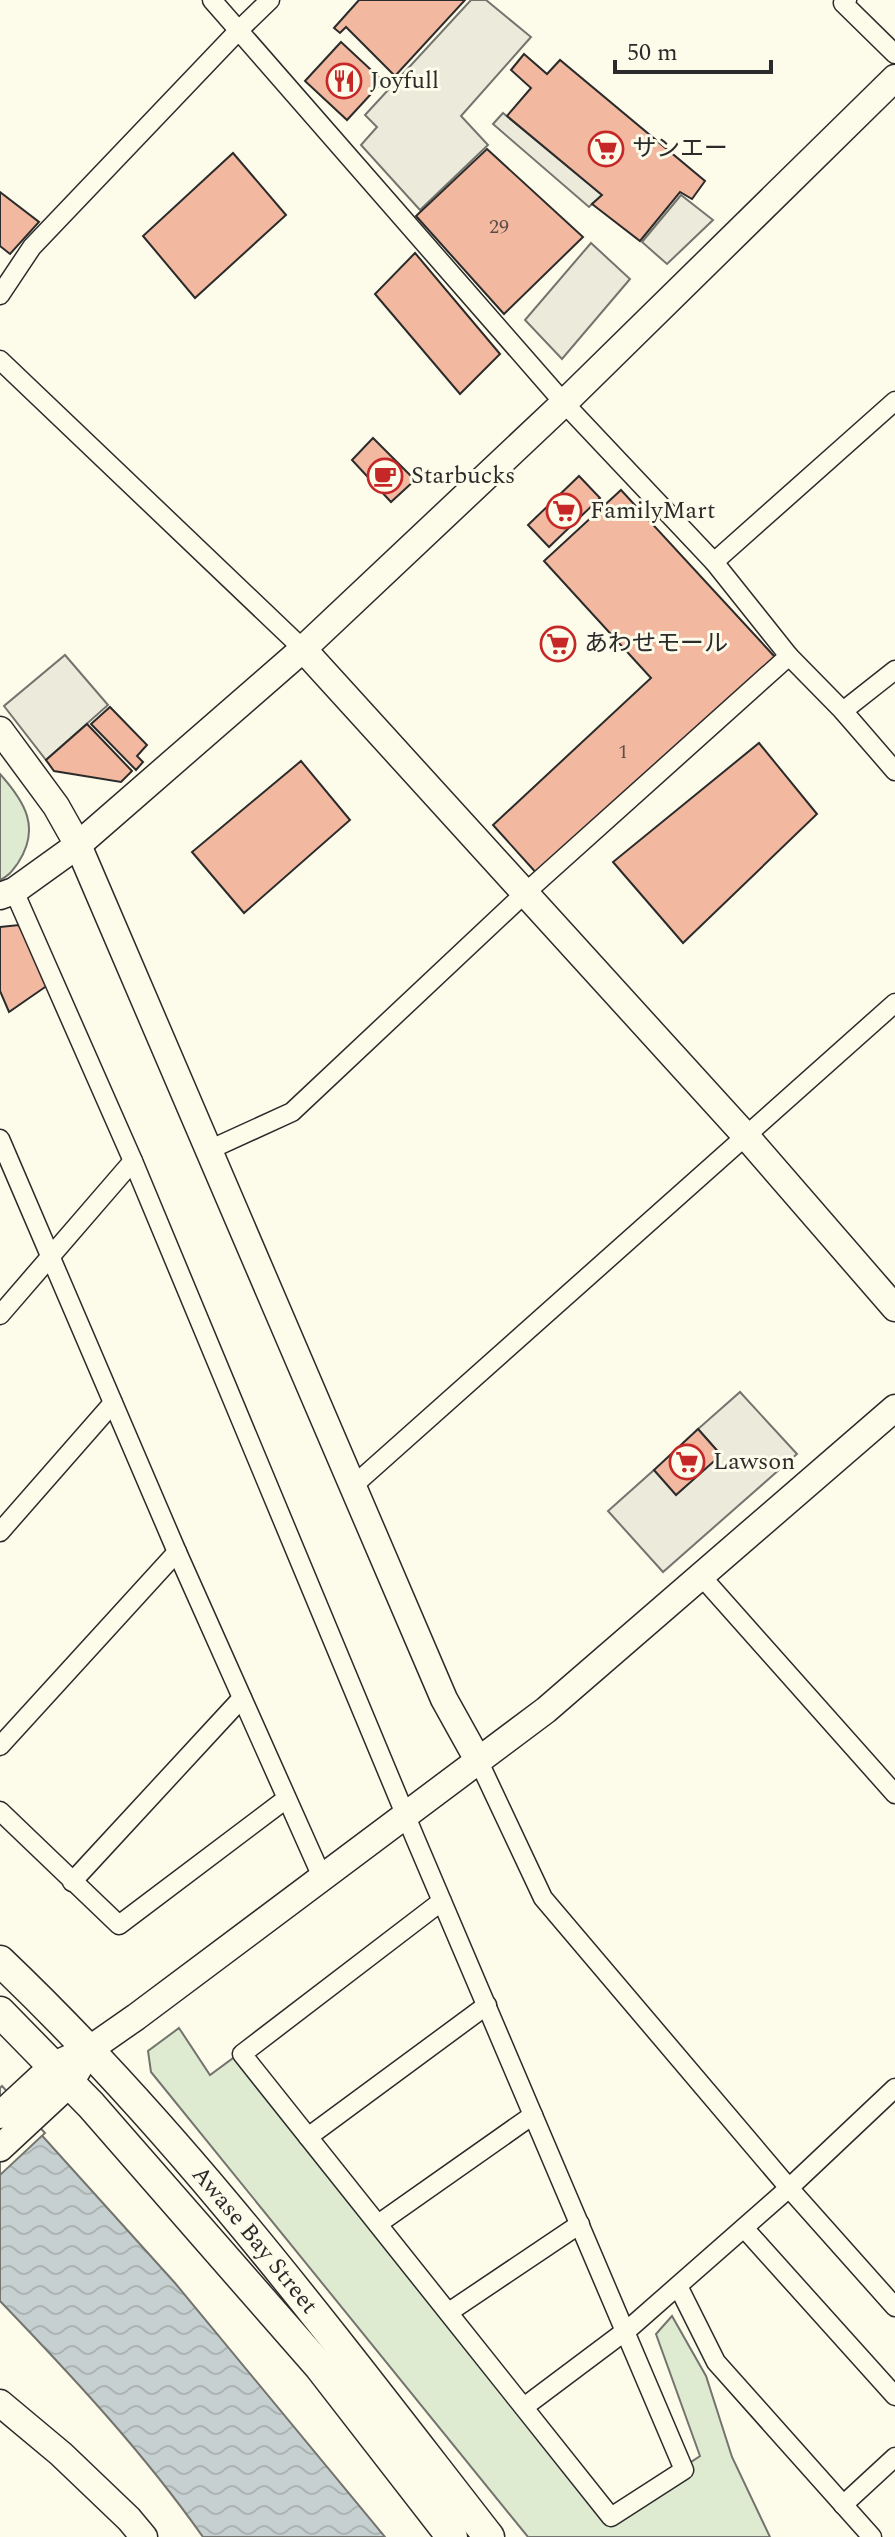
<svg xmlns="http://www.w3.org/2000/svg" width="895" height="2537" viewBox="0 0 895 2537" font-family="Spectral,'Noto Sans JP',serif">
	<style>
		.park { fill: #deebd1; stroke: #74746e; stroke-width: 2 }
		.parking { fill: #eceadb; stroke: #74746e; stroke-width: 2 }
		.water { fill: url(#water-waves); stroke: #74746e; stroke-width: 2 }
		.pier { fill: #fdfbea; stroke: #74746e; stroke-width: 2 }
		.building { fill: #f2b8a0; stroke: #2b2b2b; stroke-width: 2 }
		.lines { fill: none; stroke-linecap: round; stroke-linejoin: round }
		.street-casing { stroke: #2b2b2b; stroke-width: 21 }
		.secondary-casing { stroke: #2b2b2b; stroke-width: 29 }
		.primary-casing { stroke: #2b2b2b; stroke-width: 33 }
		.street { stroke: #fdfbea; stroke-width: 18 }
		.secondary { stroke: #fdfbea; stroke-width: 26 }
		.primary { stroke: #fdfbea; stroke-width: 30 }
		.labels { text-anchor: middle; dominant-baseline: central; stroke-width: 6; stroke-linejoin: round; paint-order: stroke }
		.number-label { font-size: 20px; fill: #5d4e48 }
		.poi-label { font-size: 24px; fill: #2b2b2b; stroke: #fdfbea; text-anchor: start }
		.street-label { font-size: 24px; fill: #2b2b2b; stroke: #fdfbea }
	</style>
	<defs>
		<pattern id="water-waves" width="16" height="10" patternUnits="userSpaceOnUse" patternTransform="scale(2)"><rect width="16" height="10" fill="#c7d0d0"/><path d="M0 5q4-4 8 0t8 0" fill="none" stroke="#abb3b3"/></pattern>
	</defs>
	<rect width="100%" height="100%" fill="#fdfbea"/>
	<g class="park">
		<path d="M 0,774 C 25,802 41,828 18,863 C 12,871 9,876 0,880 Z"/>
		<polygon points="179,2028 210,2075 240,2053 607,2517 700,2456 656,2334 672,2316 706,2376 732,2457 770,2537 528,2537 151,2072 148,2051"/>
	</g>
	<g class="parking">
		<polygon points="471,0 486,0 531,37 461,116 488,145 420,210 361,145 377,127 365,115"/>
		<polygon points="503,113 602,195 589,207 493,124"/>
		<polygon points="681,195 713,220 667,264 642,242"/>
		<polygon points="591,243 630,279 562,359 525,320"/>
		<polygon points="65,655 108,705 46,760 4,706"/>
		<polygon points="740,1392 797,1454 663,1572 608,1511 654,1470 676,1494 720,1454 698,1429"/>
	</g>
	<path class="water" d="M 0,2089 L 175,2283 L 385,2537 L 203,2537 C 143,2452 72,2376 0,2301 Z"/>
	<polygon class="pier" points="2,2086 45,2133 0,2175 0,2088"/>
	<g class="building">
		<polygon points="359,0 465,0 395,76 346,27 340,33 334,28"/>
		<polygon points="341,42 383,81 347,120 305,81"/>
		<polygon points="524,54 547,74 560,60 705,181 692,199 680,192 640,241 592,204 602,195 507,116 531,88 511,70"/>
		<polygon points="487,149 583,237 504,314 416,216"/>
		<polygon points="233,153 286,215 195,298 143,236"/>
		<polygon points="0,192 39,222 10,254 0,246"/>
		<polygon points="415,253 500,354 460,394 375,294"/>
		<polygon points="373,438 415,480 391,502 352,460"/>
		<polygon points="579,476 600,498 549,547 528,525"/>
		<polygon points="621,490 775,657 539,876 493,825 651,678 544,561"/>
		<polygon points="110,707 147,745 137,756 143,762 136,770 91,724"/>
		<polygon points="87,724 132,771 121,782 54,771 46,760"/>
		<polygon points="759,743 817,814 683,943 613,862"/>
		<polygon points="301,761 350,820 244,913 192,852"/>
		<polygon points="19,925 48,985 9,1012 0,991 0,927"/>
		<polygon points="698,1429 721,1455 676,1495 654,1470"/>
	</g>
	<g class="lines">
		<g class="street-casing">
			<g id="street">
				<polyline points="212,0 564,403 714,562 789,656 843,711 895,771"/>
				<polyline points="847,0 843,3 895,54"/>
				<polyline points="0,295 32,247 239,30 270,0"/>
				<polyline points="0,360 303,649"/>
				<polyline points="714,562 895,401"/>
				<polyline points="843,711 895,670"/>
				<path d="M 14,891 L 133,1161 L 415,1838 C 506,2048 595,2259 684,2470 L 611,2517 L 242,2054 L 442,1901"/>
				<polyline points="0,1139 177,1552 322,1877"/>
				<polyline points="211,1149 292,1112 524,894 789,656"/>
				<polyline points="0,1315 133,1161"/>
				<polyline points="354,1485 895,1003"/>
				<polyline points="0,1532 113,1403"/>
				<polyline points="702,1577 895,1794"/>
				<polyline points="0,1746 177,1552"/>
				<polyline points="479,1762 543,1898 789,2188 895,2307"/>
				<polyline points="0,1811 119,1925 286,1799"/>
				<polyline points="72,1882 242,1698"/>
				<polyline points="308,2137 487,2005"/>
				<polyline points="378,2224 533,2115"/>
				<polyline points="744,2228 895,2396"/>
				<polyline points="678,2286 716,2362 872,2537"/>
				<polyline points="449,2312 580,2224"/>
				<polyline points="524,2407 632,2326 789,2188 895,2088"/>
				<polyline points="843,2505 895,2457"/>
			</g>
		</g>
		<g class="secondary-casing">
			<g id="secondary">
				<polyline points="303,649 745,1135 895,1308"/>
				<polyline points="0,730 56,806 78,845 444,1699 479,1762"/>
				<polyline points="0,896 14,891 78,845 303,649 564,403 895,78"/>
				<polyline points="0,2115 54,2065 90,2049 136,2017 546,1710 895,1408"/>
				<polyline points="0,2148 70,2083 80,2066"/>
				<polyline points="0,2403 61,2454 129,2519 144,2537"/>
			</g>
		</g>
		<g class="primary-casing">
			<g id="primary">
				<path id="s1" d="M 0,1961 C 183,2135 334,2338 489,2537"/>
				<polyline points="0,2012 91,2105 320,2367 452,2537"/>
			</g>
		</g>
		<use href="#street" class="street"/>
		<use href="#secondary" class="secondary"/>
		<use href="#primary" class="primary"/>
	</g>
	<defs>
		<g id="restaurant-ring" transform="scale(1.8)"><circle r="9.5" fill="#fdfbea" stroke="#c62828" stroke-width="1.5"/><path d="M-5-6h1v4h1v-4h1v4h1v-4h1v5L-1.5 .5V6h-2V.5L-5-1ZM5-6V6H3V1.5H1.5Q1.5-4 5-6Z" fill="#c62828"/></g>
		<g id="supermarket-ring" transform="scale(1.8)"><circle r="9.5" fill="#fdfbea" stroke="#c62828" stroke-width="1.5"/><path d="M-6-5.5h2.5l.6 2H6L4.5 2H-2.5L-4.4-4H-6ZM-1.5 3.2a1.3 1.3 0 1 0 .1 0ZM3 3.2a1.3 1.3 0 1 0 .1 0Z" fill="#c62828"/></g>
		<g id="cafe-ring" transform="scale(1.8)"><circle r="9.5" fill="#fdfbea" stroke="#c62828" stroke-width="1.5"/><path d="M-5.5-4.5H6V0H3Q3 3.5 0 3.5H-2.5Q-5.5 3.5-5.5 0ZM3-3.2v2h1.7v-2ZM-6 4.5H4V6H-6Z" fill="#c62828"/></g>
	</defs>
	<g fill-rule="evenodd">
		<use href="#restaurant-ring" x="344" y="81"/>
		<use href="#supermarket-ring" x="606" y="149"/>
		<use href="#cafe-ring" x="385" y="476"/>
		<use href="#supermarket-ring" x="564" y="511"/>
		<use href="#supermarket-ring" x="558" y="644"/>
		<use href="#supermarket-ring" x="687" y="1462"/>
	</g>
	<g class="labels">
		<g class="number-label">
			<text x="499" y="227">29</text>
			<text x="623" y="752">1</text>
		</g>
		<g class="poi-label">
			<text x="370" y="81">Joyfull</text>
			<text x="632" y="149">サンエー</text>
			<text x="411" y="476">Starbucks</text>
			<text x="590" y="511">FamilyMart</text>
			<text x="584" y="644">あわせモール</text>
			<text x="713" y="1462">Lawson</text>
		</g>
		<g class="street-label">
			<text stroke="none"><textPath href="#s1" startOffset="378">Awase Bay Street</textPath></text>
		</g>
	</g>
	<path d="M615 60v12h156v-12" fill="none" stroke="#2b2b2b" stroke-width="4"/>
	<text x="627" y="60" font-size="24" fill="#2b2b2b" stroke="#fdfbea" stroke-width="6" paint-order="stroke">50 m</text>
</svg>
